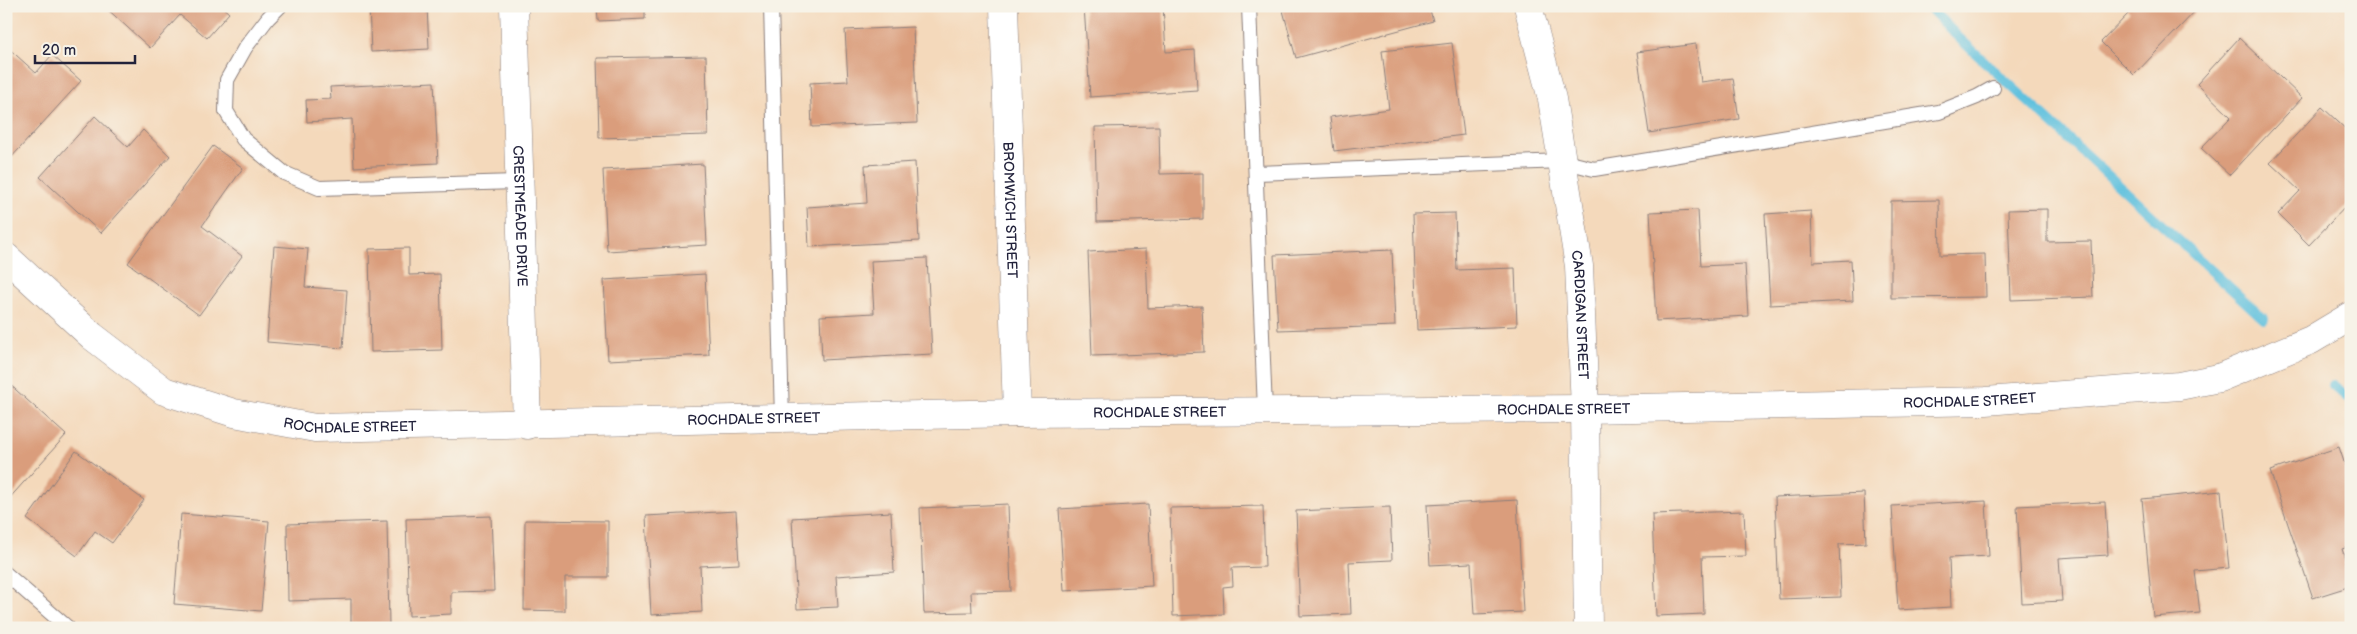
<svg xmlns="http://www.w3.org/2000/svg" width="2357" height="634" viewBox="0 0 2357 634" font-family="'Balsamiq Sans',sans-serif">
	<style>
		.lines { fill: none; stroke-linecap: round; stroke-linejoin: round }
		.stream { stroke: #60c1de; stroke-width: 10 }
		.building { fill: #da9d7b }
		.lane-casing { stroke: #8b7e7b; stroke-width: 16 }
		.street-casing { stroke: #8b7e7b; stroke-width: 29 }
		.lane { stroke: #fff; stroke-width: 14 }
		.street { stroke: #fff; stroke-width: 28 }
		.labels { text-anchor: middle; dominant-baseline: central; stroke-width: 4; stroke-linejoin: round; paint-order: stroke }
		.street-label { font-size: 14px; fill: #22223b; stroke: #f7f3e8 }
	</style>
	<rect width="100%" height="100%" fill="#f7f3e8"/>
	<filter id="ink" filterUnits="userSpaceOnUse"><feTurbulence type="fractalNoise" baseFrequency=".02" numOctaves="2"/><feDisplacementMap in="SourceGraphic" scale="10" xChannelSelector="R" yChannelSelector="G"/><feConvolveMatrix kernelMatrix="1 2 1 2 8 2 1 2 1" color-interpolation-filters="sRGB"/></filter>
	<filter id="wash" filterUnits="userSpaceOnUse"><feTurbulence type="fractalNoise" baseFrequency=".0096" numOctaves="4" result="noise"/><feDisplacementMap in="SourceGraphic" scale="20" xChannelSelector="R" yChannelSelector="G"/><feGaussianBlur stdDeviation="1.12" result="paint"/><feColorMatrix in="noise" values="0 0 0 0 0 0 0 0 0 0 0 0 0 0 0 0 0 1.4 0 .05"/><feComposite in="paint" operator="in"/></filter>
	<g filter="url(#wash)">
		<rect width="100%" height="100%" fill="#f4d9bb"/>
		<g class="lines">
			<g class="stream">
				<polyline points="1928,6 1958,37 2264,319"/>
				<polyline points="2333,385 2351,401"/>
			</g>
		</g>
		<g id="blocks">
			<g class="building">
				<polygon points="104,6 221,6 229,13 207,38 180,15 150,48"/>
				<polygon points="369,6 427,6 429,49 371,52"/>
				<polygon points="597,6 645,6 645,19 598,21"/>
				<polygon points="1084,6 1163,6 1166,52 1195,50 1197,90 1090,97"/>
				<polygon points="1285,6 1429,6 1433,21 1296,58 1282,7"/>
				<polygon points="2124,6 2200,6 2134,75 2101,42 2130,12"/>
				<polygon points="913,27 917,123 812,127 810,83 848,81 845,30"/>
				<polygon points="2239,38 2302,98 2230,175 2201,148 2231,117 2197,84"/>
				<polygon points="1452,43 1464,135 1334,151 1330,117 1389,109 1382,51"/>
				<polygon points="1696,44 1701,82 1733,78 1739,119 1649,133 1637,52"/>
				<polygon points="6,46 36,73 52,55 81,81 9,160 6,157"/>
				<polygon points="706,56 708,135 599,138 597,58"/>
				<polygon points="434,82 438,163 354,167 352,119 307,122 306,100 331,99 330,87"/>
				<polygon points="2322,107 2351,134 2351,201 2309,245 2278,214 2300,191 2270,163"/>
				<polygon points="95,116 128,147 143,130 170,156 101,233 40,177"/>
				<polygon points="1159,126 1160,174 1203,173 1203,219 1097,222 1095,127"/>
				<polygon points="213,146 243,168 202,226 242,256 199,315 128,263"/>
				<polygon points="915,162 919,241 809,247 807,207 867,203 865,165"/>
				<polygon points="703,164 707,245 607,251 603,170"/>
				<polygon points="1939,200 1940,255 1985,254 1986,297 1891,298 1891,201"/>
				<polygon points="2047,209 2047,242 2091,241 2093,297 2011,300 2008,210"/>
				<polygon points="1698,210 1701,266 1745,264 1748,316 1656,321 1650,212"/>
				<polygon points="1811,211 1813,262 1851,260 1853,301 1770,305 1765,214"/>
				<polygon points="1455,213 1457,270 1515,268 1517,326 1417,330 1413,214"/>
				<polygon points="274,246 308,249 305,287 347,290 343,348 267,342"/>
				<polygon points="409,248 409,275 440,274 442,350 371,352 369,249"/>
				<polygon points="1146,249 1148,308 1202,306 1204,352 1092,356 1088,252"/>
				<polygon points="1392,250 1395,326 1278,330 1274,255"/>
				<polygon points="927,258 932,354 822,360 820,316 874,313 871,261"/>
				<polygon points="705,274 709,355 608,360 604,280"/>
				<polygon points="6,381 66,435 6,502"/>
				<polygon points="2339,447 2351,483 2351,546 2342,549 2351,576 2351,586 2313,598 2270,471"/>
				<polygon points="76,451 144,500 112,543 95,531 77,556 27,519"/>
				<polygon points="2221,491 2229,568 2195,571 2200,613 2153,617 2142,499"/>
				<polygon points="1864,493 1866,543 1839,544 1841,597 1779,599 1775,497"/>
				<polygon points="1517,500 1523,612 1474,614 1471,563 1430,565 1427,505"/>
				<polygon points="1986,501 1989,556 1949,558 1951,607 1898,610 1892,506"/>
				<polygon points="2105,502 2108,555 2059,558 2062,601 2022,603 2017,506"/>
				<polygon points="1008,504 1011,591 971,592 972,612 924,613 920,508"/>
				<polygon points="1148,504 1152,586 1064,591 1059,509"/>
				<polygon points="1263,506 1265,567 1232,568 1233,586 1223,587 1224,614 1173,616 1170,508"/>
				<polygon points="1390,507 1392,560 1349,562 1351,614 1300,616 1296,511"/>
				<polygon points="736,511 739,564 700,566 702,612 651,615 646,516"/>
				<polygon points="1744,511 1746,556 1702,557 1704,614 1656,616 1652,514"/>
				<polygon points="891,512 894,572 836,576 838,607 797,609 792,518"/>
				<polygon points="181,514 269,521 261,611 174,604"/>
				<polygon points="491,516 494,591 451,592 451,614 409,616 406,519"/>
				<polygon points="525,520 608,521 608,577 565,577 565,611 524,610"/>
				<polygon points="387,521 389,625 351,626 351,599 288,601 287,524"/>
			</g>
		</g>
	</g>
	<g filter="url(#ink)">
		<use href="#blocks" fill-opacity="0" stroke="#8b7e7b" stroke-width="1"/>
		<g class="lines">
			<g class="lane-casing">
				<g id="lane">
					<polyline points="280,6 268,18 245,48 227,80 226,111 243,139 284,173 319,188 519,182"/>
					<polyline points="771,6 782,419"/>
					<polyline points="1249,6 1265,411"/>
					<polyline points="1256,173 1562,161 1594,169 1939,112 1977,97 1993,88"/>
					<polyline points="6,574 68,628"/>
				</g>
			</g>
			<g class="street-casing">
				<g id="street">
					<path id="s1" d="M 514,6 L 527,425"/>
					<path id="s2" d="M 1004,6 L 1017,413"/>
					<path id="s3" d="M 1528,6 L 1552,99 L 1579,266 L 1585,409 L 1588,628"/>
					<path id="s4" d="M 6,257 L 92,336 L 164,391 L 234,413 L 315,428 L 1017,413 L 1585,409 L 1986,401 L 2179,386 L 2219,378 L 2311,340 L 2351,316"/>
				</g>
			</g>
			<use href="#lane" class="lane"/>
			<use href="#street" class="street"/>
		</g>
	</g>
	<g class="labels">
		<g class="street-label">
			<text stroke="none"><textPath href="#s2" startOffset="204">BROMWICH STREET</textPath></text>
			<text stroke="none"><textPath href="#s1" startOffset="210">CRESTMEADE DRIVE</textPath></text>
			<text stroke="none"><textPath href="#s3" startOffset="314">CARDIGAN STREET</textPath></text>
			<text stroke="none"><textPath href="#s4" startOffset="2018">ROCHDALE STREET</textPath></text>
			<text stroke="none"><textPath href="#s4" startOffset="1612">ROCHDALE STREET</textPath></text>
			<text stroke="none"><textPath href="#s4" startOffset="1208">ROCHDALE STREET</textPath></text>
			<text stroke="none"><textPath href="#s4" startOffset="802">ROCHDALE STREET</textPath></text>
			<text stroke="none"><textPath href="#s4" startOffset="398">ROCHDALE STREET</textPath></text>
		</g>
	</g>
	<rect width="2357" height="634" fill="none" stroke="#f7f3e8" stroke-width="25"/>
	<path d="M35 55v8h100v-8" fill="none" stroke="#22223b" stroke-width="2.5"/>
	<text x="42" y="55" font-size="15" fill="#22223b" stroke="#f7f3e8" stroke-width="4" paint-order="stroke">20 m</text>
</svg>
